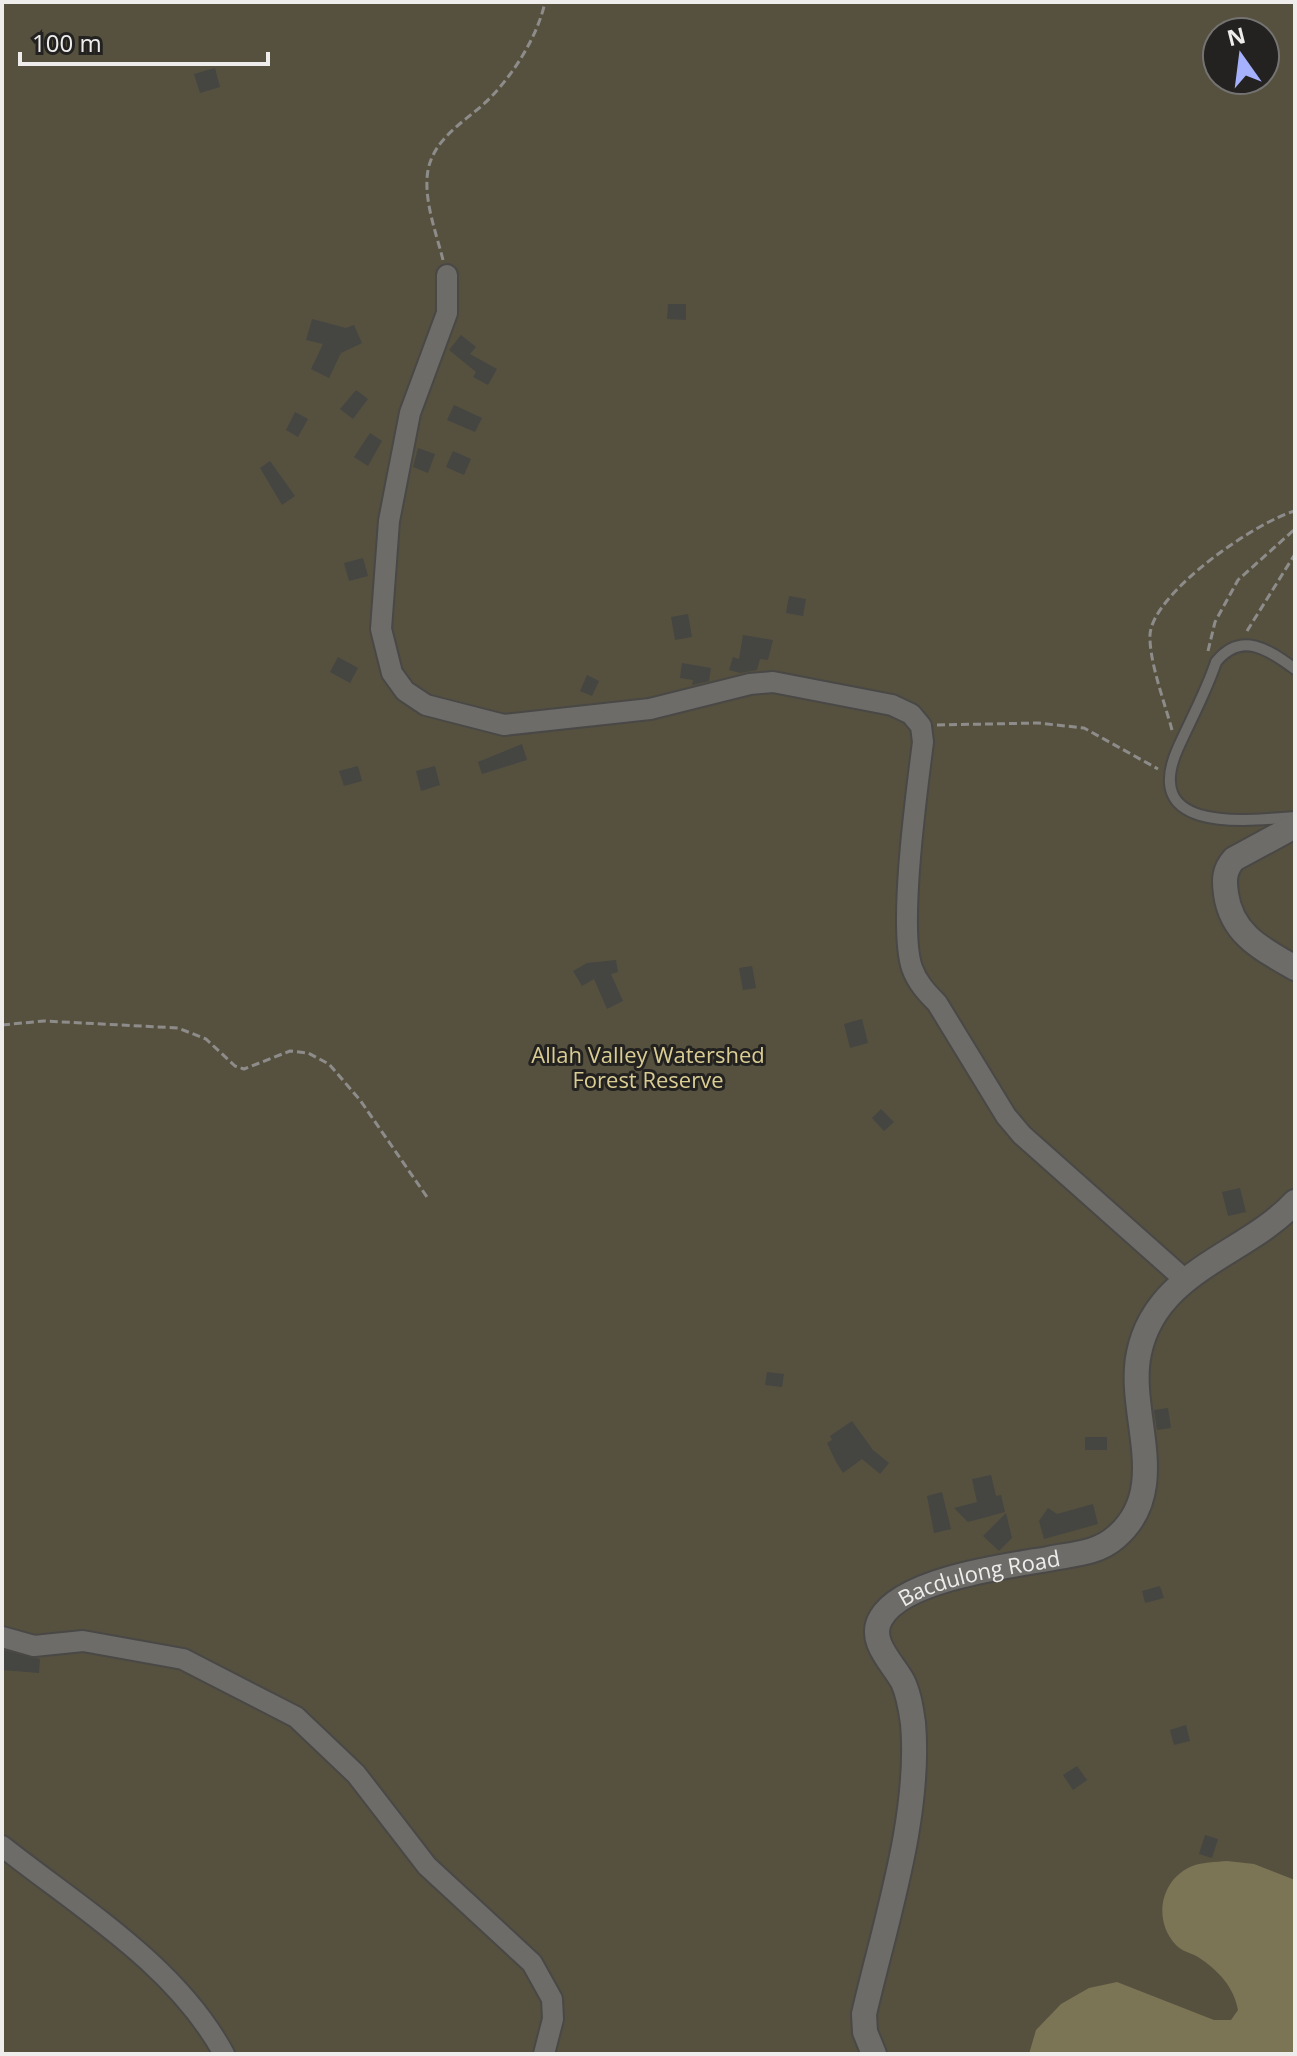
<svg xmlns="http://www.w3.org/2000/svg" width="1297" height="2056" viewBox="0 0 1297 2056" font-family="'Open Sans',sans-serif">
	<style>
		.green { fill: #56513f; fill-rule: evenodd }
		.water { fill: #7b7455 }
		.building { fill: #454542 }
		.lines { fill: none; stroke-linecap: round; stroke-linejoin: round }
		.lane-casing { stroke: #494846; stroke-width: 14 }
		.street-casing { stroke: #494846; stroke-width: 24 }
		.secondary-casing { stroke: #494846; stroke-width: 28 }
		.path { stroke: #8d8c8a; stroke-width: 3; stroke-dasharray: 8 4; stroke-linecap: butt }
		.lane { stroke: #6d6c69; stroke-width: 10 }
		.street { stroke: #6d6c69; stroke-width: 20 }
		.secondary { stroke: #6d6c69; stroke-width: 24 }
		.labels { text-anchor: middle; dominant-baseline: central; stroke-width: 6; stroke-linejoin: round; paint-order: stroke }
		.park-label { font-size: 22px; fill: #dacd94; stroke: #232220 }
		.street-label { font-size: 22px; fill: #eeedec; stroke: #232220 }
	</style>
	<rect width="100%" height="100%" fill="#2c2c29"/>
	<path class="green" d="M 2,2 L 1295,2 L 1295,2054 L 2,2054 ZM 1217,32 L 1265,32 L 1265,80 L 1217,80 Z"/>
	<path class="water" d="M 1227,1861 L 1254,1864 L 1295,1880 L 1295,2054 L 1029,2054 L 1036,2030 L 1061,2004 L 1089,1988 L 1117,1982 L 1214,2020 L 1231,2020 L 1238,2010 C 1234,1987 1218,1970 1198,1957 C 1191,1953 1181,1951 1176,1945 C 1153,1921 1160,1881 1190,1867 C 1201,1862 1216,1862 1227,1861 Z"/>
	<g class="building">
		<polygon points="215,68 220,87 200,93 194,74"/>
		<polygon points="668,304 686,304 686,320 667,319"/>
		<polygon points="312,319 346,328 354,325 362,343 341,353 329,378 311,369 323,344 306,340"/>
		<polygon points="461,335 476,347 470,354 497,369 488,385 473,377 476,372 449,350"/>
		<polygon points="356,390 368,399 353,419 340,409"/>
		<polygon points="454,405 482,418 475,432 447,420"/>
		<polygon points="295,412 308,419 298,437 286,430"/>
		<polygon points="370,433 382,441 368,466 354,457"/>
		<polygon points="418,448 435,454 428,473 413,467"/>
		<polygon points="453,451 471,459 464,475 446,467"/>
		<polygon points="270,461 295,496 282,505 260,468"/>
		<polygon points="363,558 368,576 349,581 344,563"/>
		<polygon points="789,596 806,599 803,616 786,613"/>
		<polygon points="688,614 692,637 675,640 671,617"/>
		<polygon points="743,635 773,640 768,660 760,659 757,670 740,673 729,670 733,657 739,659"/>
		<polygon points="338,657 358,668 350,683 330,672"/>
		<polygon points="682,663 711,668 709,681 692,685 693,680 680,678"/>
		<polygon points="587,675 599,681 592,696 580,691"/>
		<polygon points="522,744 527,760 482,774 478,762"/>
		<polygon points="358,766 362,781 344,786 339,771"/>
		<polygon points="435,766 440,785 421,791 416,771"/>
		<polygon points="616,960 618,972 611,974 623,1001 607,1009 594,979 582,986 573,971 587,963"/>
		<polygon points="752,966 756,988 743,990 739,968"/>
		<polygon points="862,1019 868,1043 850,1048 844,1024"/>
		<polygon points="881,1109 894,1122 884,1131 872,1118"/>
		<polygon points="1240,1188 1246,1212 1228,1216 1222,1192"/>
		<polygon points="767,1372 784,1374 782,1387 765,1385"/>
		<polygon points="1168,1408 1171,1428 1157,1430 1154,1410"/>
		<polygon points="852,1421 873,1450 889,1463 880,1474 862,1459 843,1473 836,1462 827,1443 832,1440 830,1436"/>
		<rect x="1085" y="1437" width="22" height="13"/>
		<polygon points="991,1475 996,1496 1001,1495 1005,1512 968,1522 954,1508 977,1502 972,1479"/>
		<polygon points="942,1492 951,1529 934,1533 927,1496"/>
		<polygon points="1093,1504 1098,1524 1044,1539 1039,1521 1048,1508 1057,1514"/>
		<polygon points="1006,1513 1012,1538 999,1551 983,1536"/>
		<polygon points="1160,1586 1164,1598 1145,1603 1142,1591"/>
		<polygon points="2,1650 40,1659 39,1673 2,1670"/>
		<polygon points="1186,1725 1190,1741 1174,1745 1170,1730"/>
		<polygon points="1077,1766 1087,1780 1073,1790 1063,1775"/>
		<polygon points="1205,1835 1218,1839 1212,1858 1199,1854"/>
	</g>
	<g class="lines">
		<g class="lane-casing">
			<path id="lane" d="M 1295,669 C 1268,649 1241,631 1216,662 C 1206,692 1191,719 1178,748 C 1140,833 1244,821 1295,817"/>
		</g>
		<g class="street-casing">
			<g id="street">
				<path d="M 447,275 L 447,313 L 410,413 L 389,521 L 381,629 L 392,673 L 405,691 L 426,705 L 504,725 L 650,709 L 750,684 L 773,682 L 892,705 L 911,714 L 921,726 L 923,742 C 917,789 898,927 912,968 C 917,982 926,992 937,1003 L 1006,1116 L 1022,1135 L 1184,1279"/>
				<polyline points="2,1637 34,1646 83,1641 183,1659 296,1717 356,1774 427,1866 532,1963 552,1999 553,2019 544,2054"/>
				<path d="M 2,1846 C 79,1907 176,1965 224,2054"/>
			</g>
		</g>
		<g class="secondary-casing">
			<g id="secondary">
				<path d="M 1295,826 L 1234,859 C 1224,870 1224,880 1226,894 C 1232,935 1262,949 1295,968"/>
				<path id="s1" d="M 874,2054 L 865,2032 L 864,2014 C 885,1923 921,1816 913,1723 C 911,1709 909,1695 903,1682 C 893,1663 867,1641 881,1618 C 903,1579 1007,1566 1048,1559 C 1072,1554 1097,1554 1116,1537 C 1173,1488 1126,1413 1139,1353 C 1156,1270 1246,1255 1295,1202"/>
			</g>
		</g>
		<g class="path">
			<path d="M 443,260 C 436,232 423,199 428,170 C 435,135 469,120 491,97 C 515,72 538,35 545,2"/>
			<polyline points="1247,631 1295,554"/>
			<polyline points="1208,651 1215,622 1238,580 1295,529"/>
			<polyline points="937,725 1038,723 1084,728 1158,769"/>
			<path d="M 1172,730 C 1165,704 1149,661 1150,635 C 1152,593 1257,521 1295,511"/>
			<polyline points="2,1025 44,1021 178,1028 206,1039 235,1066 244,1069 290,1051 308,1053 329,1064 360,1100 427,1197"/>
		</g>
		<use href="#lane" class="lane"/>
		<use href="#street" class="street"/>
		<use href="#secondary" class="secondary"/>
	</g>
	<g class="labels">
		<g class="park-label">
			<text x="648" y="1054">Allah Valley Watershed<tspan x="648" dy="25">Forest Reserve</tspan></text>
		</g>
		<g class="street-label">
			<text stroke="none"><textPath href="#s1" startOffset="562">Bacdulong Road</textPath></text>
		</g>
	</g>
	<rect width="1297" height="2056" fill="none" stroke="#eeedec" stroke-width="8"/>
	<g transform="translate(1241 56) rotate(346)"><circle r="38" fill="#232220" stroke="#747372" stroke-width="2"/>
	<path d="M0-6L14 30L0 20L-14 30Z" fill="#a5b1fc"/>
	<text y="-12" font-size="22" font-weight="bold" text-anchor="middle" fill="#eeedec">N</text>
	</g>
	<path d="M20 52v12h248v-12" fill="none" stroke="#eeedec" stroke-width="4"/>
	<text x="32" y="52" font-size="24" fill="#eeedec" stroke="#232220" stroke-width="6" paint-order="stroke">100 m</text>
</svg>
